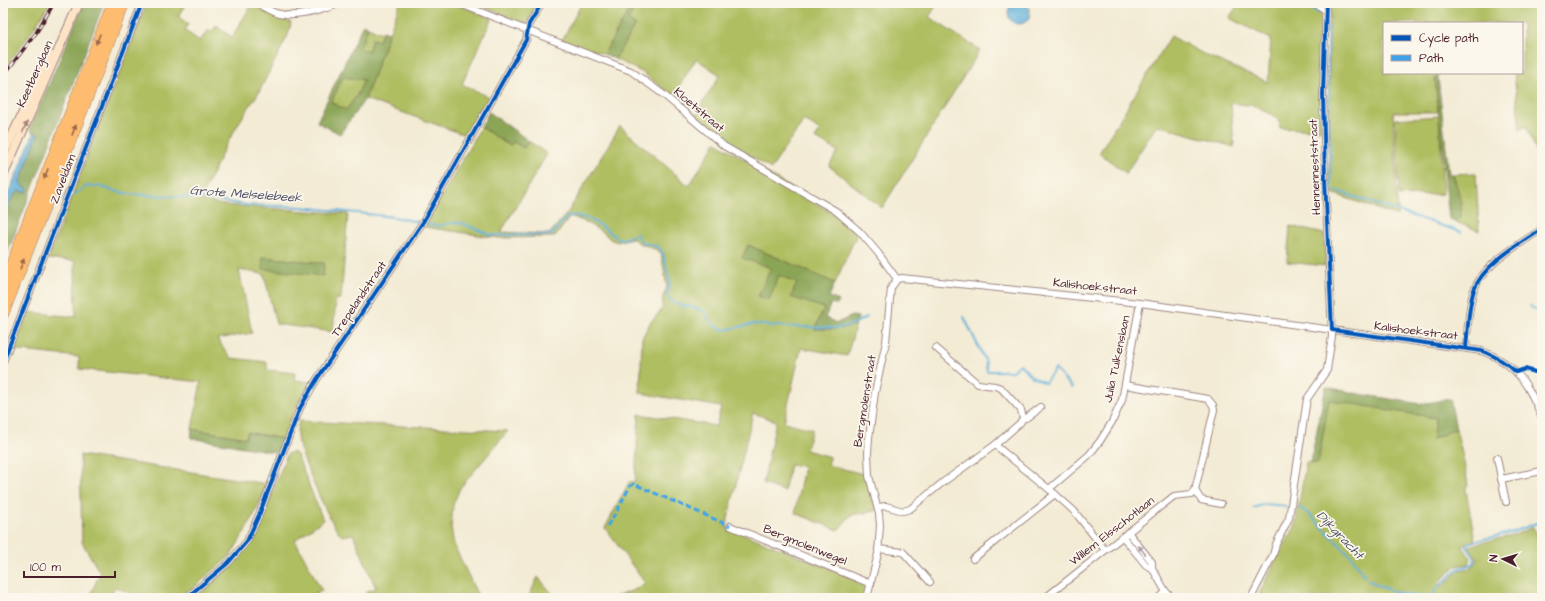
<svg xmlns="http://www.w3.org/2000/svg" width="1545" height="601" viewBox="0 0 1545 601" font-family="'Architects Daughter',sans-serif">
	<style>
		.green { fill: #afbe60; stroke: #7c6e46; fill-rule: evenodd }
		.forest { fill: #8ba556; stroke: #6a6240; fill-rule: evenodd }
		.water { fill: #60b0da; stroke: #556882 }
		.lines { fill: none; stroke-linecap: round; stroke-linejoin: round }
		.stream { stroke: #60b0da; stroke-width: 2 }
		.minor-casing { stroke: #9e8580; stroke-width: 8 }
		.secondary-casing { stroke: #9e8580; stroke-width: 10 }
		.motorway-casing { stroke: #9e8580; stroke-width: 12 }
		.minor { stroke: #fff; stroke-width: 6 }
		.secondary { stroke: #fee4c6; stroke-width: 8 }
		.motorway { stroke: #fdbc70; stroke-width: 11 }
		.rail-casing { stroke: #4a1f2b; stroke-width: 3.5 }
		.rail { stroke: #fbf7ec; stroke-width: 2; stroke-dasharray: 6; stroke-linecap: butt }
		.quiet { stroke: #40a2eb; stroke-width: 3; stroke-dasharray: 6 3; stroke-linecap: butt }
		.cycleway-casing { stroke: #fbf7ec; stroke-width: 6 }
		.cycleway { stroke: #0057b8; stroke-width: 4 }
		.oneway { fill: #9b664a }
		.oneway2 { fill: #a48278 }
		.oneway3 { fill: #ae9aa0 }
		.labels { text-anchor: middle; dominant-baseline: central; stroke-width: 3.5; stroke-linejoin: round; paint-order: stroke }
		.street-label { font-size: 12px; fill: #4a1f2b; stroke: #fbf7ec }
		.water-label { font-size: 13px; font-style: italic; fill: #525268; stroke: #fbf7ec }
	</style>
	<rect width="100%" height="100%" fill="#fbf7ec"/>
	<filter id="ink" filterUnits="userSpaceOnUse"><feTurbulence type="fractalNoise" baseFrequency=".025" numOctaves="2"/><feDisplacementMap in="SourceGraphic" scale="8" xChannelSelector="R" yChannelSelector="G"/><feConvolveMatrix kernelMatrix="1 2 1 2 8 2 1 2 1" color-interpolation-filters="sRGB"/></filter>
	<filter id="wash" filterUnits="userSpaceOnUse"><feTurbulence type="fractalNoise" baseFrequency=".012" numOctaves="4" result="noise"/><feDisplacementMap in="SourceGraphic" scale="16" xChannelSelector="R" yChannelSelector="G"/><feGaussianBlur stdDeviation="0.9" result="paint"/><feColorMatrix in="noise" values="0 0 0 0 0 0 0 0 0 0 0 0 0 0 0 0 0 1.4 0 .05"/><feComposite in="paint" operator="in"/></filter>
	<g filter="url(#wash)">
		<rect width="100%" height="100%" fill="#f3ebd4"/>
		<g class="green">
			<polygon points="3,3 50,3 28,37 3,70"/>
			<path d="M 147,3 L 186,3 L 178,16 L 188,24 L 185,31 L 200,41 L 208,30 L 213,31 L 216,26 L 232,37 L 252,4 L 291,23 L 288,35 L 259,92 L 240,121 L 225,147 L 200,200 L 223,205 L 348,214 L 341,299 L 336,299 L 333,332 L 276,324 L 264,274 L 239,270 L 252,333 L 217,339 L 231,358 L 267,362 L 267,370 L 295,373 L 294,380 L 311,382 L 292,415 L 283,439 L 248,432 L 246,438 L 192,429 L 201,382 L 79,369 L 79,357 L 12,350 L 28,312 L 76,317 L 75,261 L 48,259 L 101,119 ZM 262,257 L 324,263 L 323,275 Z"/>
			<polygon points="400,3 453,3 492,18 462,84 491,98 468,136 365,99"/>
			<polygon points="473,3 539,3 526,24"/>
			<polygon points="582,3 633,3 604,54 562,40"/>
			<polygon points="638,3 938,3 929,17 980,50 882,208 829,166 838,151 815,138 820,131 804,120 771,169 721,137 695,115 720,75 696,59 673,96 642,72 615,59 635,25 628,20"/>
			<polygon points="1239,3 1308,3 1317,8 1321,15 1320,60 1321,130 1280,128 1279,119 1256,106 1231,103 1234,147 1157,125 1126,173 1099,153 1171,36 1205,55 1268,82 1271,39 1229,18"/>
			<polygon points="1331,3 1542,3 1542,155 1539,159 1526,125 1520,130 1514,73 1522,73 1522,23 1384,23 1384,73 1438,73 1438,78 1435,78 1438,112 1393,112 1398,216 1329,192 1329,30"/>
			<polygon points="368,27 382,33 379,41 372,39 368,52 359,48"/>
			<polygon points="343,77 364,80 357,95 346,110 331,102"/>
			<polygon points="1439,116 1443,194 1399,196 1395,119"/>
			<path d="M 620,126 L 689,186 L 716,142 L 837,216 L 857,234 L 835,283 L 748,245 L 742,258 L 771,268 L 758,296 L 769,300 L 779,275 L 797,283 L 791,297 L 824,308 L 815,329 C 829,329 843,330 856,324 L 847,356 L 801,348 L 784,422 L 812,429 L 806,450 L 830,457 L 828,465 L 867,475 L 876,511 L 851,515 L 838,530 L 795,513 L 804,466 L 790,465 L 784,491 L 763,484 L 776,421 L 753,413 L 726,527 L 869,584 L 863,598 L 612,598 L 634,590 L 645,583 L 605,528 L 629,482 L 635,481 L 639,414 L 716,426 L 721,407 L 640,393 L 642,338 L 650,323 L 662,309 L 663,297 L 667,287 L 661,253 L 657,250 L 639,243 L 632,238 L 617,242 L 610,239 L 603,232 L 583,221 L 573,217 L 569,218 L 555,237 L 499,238 L 424,227 L 481,127 L 510,146 L 513,141 L 524,148 L 529,141 L 547,154 L 501,232 L 547,234 L 550,233 L 568,212 Z"/>
			<polygon points="1476,173 1479,231 1456,222 1460,218 1461,203 1453,174"/>
			<polygon points="1290,226 1324,234 1326,266 1287,262"/>
			<polygon points="1328,399 1436,418 1433,439 1456,429 1464,462 1468,485 1466,486 1466,490 1475,540 1463,544 1464,549 1471,558 1469,564 1456,566 1438,583 1443,585 1460,570 1472,568 1477,561 1477,558 1469,548 1469,546 1517,534 1533,527 1542,543 1542,598 1263,598 1259,594 1277,557 1295,527 1306,462 1318,463"/>
			<path d="M 299,421 L 508,431 L 460,488 L 453,505 L 451,527 L 454,545 L 479,598 L 368,598 L 366,592 L 376,588 L 353,534 L 342,536 C 330,526 302,458 298,442 C 296,434 297,428 299,421 Z"/>
			<path d="M 293,452 L 297,455 L 323,520 L 295,540 L 322,591 L 316,592 L 319,598 L 192,598 C 205,587 229,571 239,558 C 261,532 274,486 287,454 Z"/>
			<polygon points="80,455 268,484 252,519 231,555 182,598 143,598 115,587 113,590 115,598 89,598 100,573 82,542"/>
			<polygon points="538,577 556,598 528,598"/>
		</g>
		<g class="forest">
			<path d="M 84,3 L 104,3 L 3,264 C 3,239 0,211 18,191 L 26,192 L 27,189 L 22,186 L 20,182 L 38,134 L 32,132 L 30,128 Z"/>
			<polygon points="633,3 638,3 628,20 635,25 615,59 604,54"/>
			<path d="M 363,24 L 368,27 L 360,48 L 368,52 L 372,39 L 379,41 L 383,31 L 389,33 L 365,99 L 340,134 L 317,122 ZM 343,77 L 364,80 L 357,95 L 346,110 L 331,102 Z"/>
			<path d="M 1435,78 L 1438,78 L 1449,174 L 1453,174 C 1456,186 1468,213 1456,222 L 1449,219 Z"/>
			<polygon points="489,112 529,141 524,148 513,142 510,146 481,127"/>
			<path d="M 748,245 L 835,283 L 829,297 L 839,301 L 837,305 L 831,303 L 825,318 L 837,323 L 852,316 L 858,317 L 856,324 C 843,330 829,329 815,329 L 824,308 L 791,297 L 797,283 L 779,275 L 769,300 L 758,296 L 771,268 L 742,258 Z"/>
			<polygon points="262,257 324,263 323,276 263,269"/>
			<polygon points="1326,387 1359,394 1421,404 1450,399 1456,429 1432,439 1436,418 1329,400 1318,463 1310,463"/>
			<polygon points="192,429 246,438 247,432 283,439 279,453 191,438"/>
		</g>
		<g class="water">
			<circle cx="1019" cy="13" r="11"/>
			<polygon points="34,133 38,134 20,181 22,186 28,189 27,192 18,191 12,197 3,218 3,206"/>
		</g>
		<g class="lines">
			<g class="stream">
				<polyline points="1302,3 1318,13"/>
				<polyline points="1328,25 1328,73 1331,189 1461,232"/>
				<polyline points="70,197 87,186 98,186 114,191 130,194 200,198 247,205 301,207 394,217 418,222"/>
				<polyline points="58,203 63,196"/>
				<path d="M 425,224 L 439,226 L 450,223 L 461,223 L 491,235 L 551,235 L 568,216 C 584,214 596,222 608,231 C 612,234 616,239 621,239 C 626,239 631,236 636,234 L 642,242 L 659,247 L 663,253 L 670,282 L 667,295 L 669,300 L 679,305 L 696,308 L 704,311 L 714,326 L 724,330 L 754,324 L 772,326 L 837,328 L 851,325 L 867,317"/>
				<polyline points="1530,306 1542,314"/>
				<polyline points="964,317 985,360 987,371 1012,371 1020,364 1031,376 1045,383 1055,369 1072,388"/>
				<polyline points="1253,508 1266,504 1286,506"/>
				<polyline points="1300,508 1310,515 1351,556 1365,576"/>
				<path d="M 1368,580 C 1388,591 1410,599 1433,596 L 1436,589 L 1458,569 C 1464,566 1468,567 1474,564 L 1475,558 L 1466,546 L 1468,543 L 1513,532 L 1542,521"/>
			</g>
		</g>
	</g>
	<g filter="url(#ink)">
		<g class="lines">
			<g class="minor-casing">
				<g id="minor">
					<path d="M 256,3 C 264,7 271,12 279,14 C 300,19 324,8 343,3"/>
					<polyline points="458,3 631,71 664,95 724,146 836,211 860,232 878,253 897,279"/>
					<polyline points="1314,3 1324,9"/>
					<path d="M 897,279 L 902,278 L 1140,303 L 1482,351 C 1517,364 1529,385 1542,418"/>
					<path d="M 1466,347 C 1468,329 1468,307 1474,290 C 1483,264 1520,244 1542,229"/>
					<polyline points="936,348 978,384 995,386 1001,388 1021,410 1023,418"/>
					<polyline points="3,362 142,3"/>
					<polyline points="995,445 1055,494 1074,511 1105,550"/>
					<polyline points="1497,458 1506,502"/>
					<polyline points="1501,479 1542,471"/>
					<polyline points="1049,489 1089,455 1100,441 1112,422 1122,400 1140,303"/>
					<polyline points="1195,490 1201,500 1221,504"/>
					<polyline points="878,507 886,506 903,511 910,509 942,483 995,445 1020,423 1023,418 1026,418 1041,407"/>
					<polyline points="730,526 871,584"/>
					<polyline points="1128,532 1152,562 1152,568 1166,592 1173,598"/>
					<polyline points="1123,537 1146,565 1152,568"/>
					<polyline points="878,549 903,552 930,582"/>
					<polyline points="973,559 1055,494"/>
					<polyline points="186,598 228,563 247,541 259,515 300,408 317,379 423,222 526,40 529,24 542,3"/>
					<polyline points="867,598 878,554 880,525 879,514 869,476 868,453 869,438 875,392 886,342 891,288 897,279"/>
					<polyline points="1045,598 1174,496 1192,494 1195,490 1214,410 1213,405 1208,399 1125,385"/>
					<polyline points="1159,598 1166,592"/>
					<polyline points="1251,598 1273,555 1276,544 1289,518 1307,399 1327,370 1332,336 1325,179 1323,94 1326,3"/>
				</g>
			</g>
			<g class="secondary-casing">
				<g id="secondary">
					<polyline points="3,155 50,55"/>
					<polyline points="3,176 79,3"/>
				</g>
			</g>
			<g class="motorway-casing">
				<g id="motorway">
					<polyline points="3,286 113,3"/>
					<polyline points="3,314 124,3"/>
				</g>
			</g>
			<use href="#minor" class="minor"/>
			<use href="#secondary" class="secondary"/>
			<use href="#motorway" class="motorway"/>
			<g class="rail-casing">
				<polyline id="rail" points="3,76 36,33 54,3"/>
			</g>
			<use href="#rail" class="rail"/>
			<polyline class="quiet" points="607,526 617,511 630,486 634,484 730,526"/>
			<g class="cycleway-casing">
				<g id="cycleway">
					<path d="M 1326,3 L 1323,94 L 1325,179 L 1332,330 L 1482,351 C 1495,356 1506,362 1516,372 L 1525,369 L 1542,374"/>
					<path d="M 1466,347 C 1468,329 1468,307 1474,290 C 1483,264 1520,244 1542,229"/>
					<polyline points="3,362 142,3"/>
					<polyline points="186,598 228,563 247,541 259,515 300,408 317,379 423,222 526,40 529,24 542,3"/>
				</g>
			</g>
			<use href="#cycleway" class="cycleway"/>
		</g>
		<defs><path id="oneway-solid" d="M-6-.8H1V-3.2L6.5 0L1 3.2V.8H-6Z"/></defs>
		<g class="oneway">
			<use href="#oneway-solid" transform="translate(98 39) rotate(112)"/>
			<use href="#oneway-solid" transform="translate(74 130) rotate(-69)"/>
			<use href="#oneway-solid" transform="translate(46 174) rotate(111)"/>
			<use href="#oneway-solid" transform="translate(22 264) rotate(-69)"/>
		</g>
		<use class="oneway2" href="#oneway-solid" transform="translate(25 127) rotate(-66)"/>
		<use class="oneway3" href="#oneway-solid" transform="translate(1142 550) rotate(-129)"/>
	</g>
	<g class="labels">
		<g class="street-label">
			<text transform="translate(35 74) rotate(-66)">Keetberglaan</text>
			<text transform="translate(699 110) rotate(40)">Kloetstraat</text>
			<text transform="translate(1315 167) rotate(-92)">Hennenneststraat</text>
			<text transform="translate(63 179) rotate(-69)">Zaveldam</text>
			<text transform="translate(1095 287) rotate(6)">Kalishoekstraat</text>
			<text transform="translate(359 299) rotate(-56)">Trepelandstraat</text>
			<text transform="translate(1416 331) rotate(7)">Kalishoekstraat</text>
			<text transform="translate(1117 359) rotate(-78)">Julia Tulkenslaan</text>
			<text transform="translate(865 401) rotate(-81)">Bergmolenstraat</text>
			<text transform="translate(1112 531) rotate(-38)">Willem Elsschotlaan</text>
			<text transform="translate(805 545) rotate(22)">Bergmolenwegel</text>
		</g>
		<g class="water-label">
			<text transform="translate(246 194) rotate(4)">Grote Melselebeek</text>
			<text transform="translate(1340 535) rotate(46)">Dijkgracht</text>
		</g>
	</g>
	<rect width="1545" height="601" fill="none" stroke="#fbf7ec" stroke-width="16"/>
	<rect x="1383" y="22" width="140" height="52" fill="#fbf7ec" stroke="#b4a19f"/>
	<rect x="1391" y="35" width="20" height="6" fill="#0057b8" stroke="#b4a19f"/>
	<text x="1419" y="42" font-size="12" fill="#4a1f2b">Cycle path</text>
	<rect x="1391" y="55" width="20" height="6" fill="#40a2eb" stroke="#b4a19f"/>
	<text x="1419" y="62" font-size="12" fill="#4a1f2b">Path</text>
	<g transform="translate(1503 559) rotate(275)" stroke="#fbf7ec" stroke-width="3" paint-order="stroke">
	<path d="M0-3L7 15L0 10L-7 15Z" fill="#4a1f2b"/>
	<text y="-6" font-size="11" font-weight="bold" text-anchor="middle" fill="#4a1f2b">N</text>
	</g>
	<path d="M24 571v6h91v-6" fill="none" stroke="#4a1f2b" stroke-width="2"/>
	<text x="30" y="571" font-size="12" fill="#4a1f2b" stroke="#fbf7ec" stroke-width="3" paint-order="stroke">100 m</text>
</svg>
